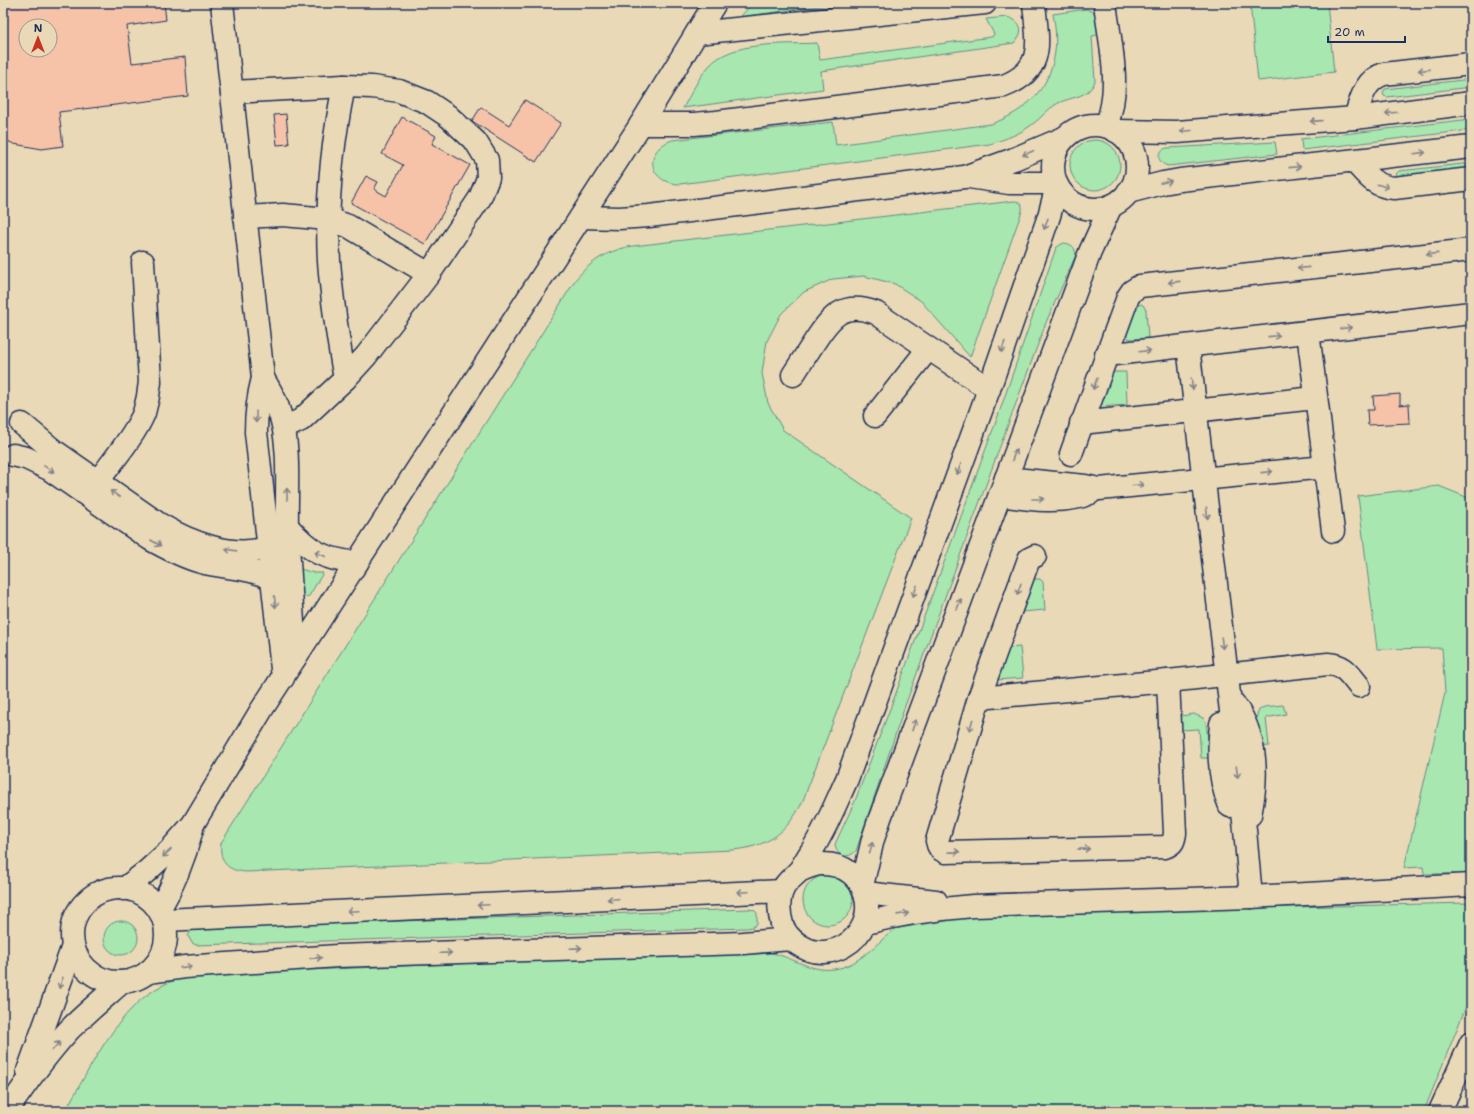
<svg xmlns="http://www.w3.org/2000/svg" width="1474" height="1114" viewBox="0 0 1474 1114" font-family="'Shantell Sans',sans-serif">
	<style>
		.green { fill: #a8e7af; stroke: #628b86 }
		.building { fill: #f6c2a8; stroke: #1b2f5e; fill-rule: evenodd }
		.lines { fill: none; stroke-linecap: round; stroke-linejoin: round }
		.minor-casing { stroke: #1b2f5e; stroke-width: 25 }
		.minor { stroke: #ead9b6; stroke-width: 22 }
		.oneway { stroke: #82848a }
	</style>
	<rect width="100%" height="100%" fill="#ead9b6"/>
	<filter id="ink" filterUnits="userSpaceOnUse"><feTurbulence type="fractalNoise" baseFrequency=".025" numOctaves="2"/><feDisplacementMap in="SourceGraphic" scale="8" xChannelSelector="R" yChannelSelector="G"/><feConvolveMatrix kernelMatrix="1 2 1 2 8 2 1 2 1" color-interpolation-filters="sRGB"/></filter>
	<g filter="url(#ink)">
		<g class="green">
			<polygon points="753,3 841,3 740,17"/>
			<polygon points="1250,3 1327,3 1334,72 1258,81"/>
			<path d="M 1086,9 L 1093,12 L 1096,15 L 1098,35 L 1092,36 L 1095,81 C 1089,99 1069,96 1055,105 C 1047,110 1041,118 1034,123 C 1021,134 1005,139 990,144 L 680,184 C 649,184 642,151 672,140 L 833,122 L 836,145 L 991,124 C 1042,106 1064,67 1053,14 Z"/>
			<path d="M 1007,17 C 1022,21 1025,32 1014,43 L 821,71 L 823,89 L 683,108 C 691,94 698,78 709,66 C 732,40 785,45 817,43 L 820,60 L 991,37 L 993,36 L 994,34 L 986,19 Z"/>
			<polygon points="1471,79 1471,87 1387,97 1384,96 1383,93 1385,89"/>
			<polygon points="1471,119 1471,130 1302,150 1301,139"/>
			<circle cx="1095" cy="165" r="25"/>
			<path d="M 1275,142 L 1277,154 L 1168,166 C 1157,163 1155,151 1167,148 Z"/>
			<polygon points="1471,163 1471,169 1397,177 1396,174 1399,171"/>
			<path d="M 1014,201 C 1021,201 1023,205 1022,211 L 970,357 L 921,301 L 895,284 L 864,276 L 833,279 L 804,292 L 781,314 L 767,341 L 762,373 L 768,403 L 783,430 L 911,518 L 802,803 C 786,834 767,847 732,850 L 247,872 C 228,871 219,863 221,843 L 576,279 C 592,260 609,250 633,246 Z"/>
			<path d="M 1064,243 C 1072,244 1075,247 1076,255 L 1047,320 L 1009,422 L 905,706 L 856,851 C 847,860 836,856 835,844 L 855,801 L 893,701 L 998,416 L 1056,248 L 1060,245 Z"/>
			<path d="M 1141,304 L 1143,305 L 1146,310 L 1148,338 L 1131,339 L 1125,337 C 1125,329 1134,307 1141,304 Z"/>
			<polygon points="1112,372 1126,372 1127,405 1098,407"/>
			<polygon points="1439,486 1471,499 1471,874 1424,874 1423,867 1404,868 1445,693 1442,648 1377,649 1358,496"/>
			<polygon points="297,568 314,573 323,573 309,596 306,597 302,597"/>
			<polygon points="1036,579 1040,579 1043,582 1045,610 1022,612 1021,611 1032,580"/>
			<polygon points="1020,647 1023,678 996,680 1007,648"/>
			<polygon points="1283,705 1286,714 1266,718 1269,746 1259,747 1256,719 1258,711 1264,707"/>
			<polygon points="1194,714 1203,718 1206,722 1210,758 1201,758 1199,729 1180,730 1180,716"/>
			<circle cx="828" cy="900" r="25"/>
			<path d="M 1471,903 L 1471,994 L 1424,1111 L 65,1111 C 90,1069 118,1007 163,985 C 177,978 194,976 210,974 L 742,952 C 752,952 763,951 772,953 C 794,958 811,972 834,969 C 860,966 876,942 897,928 C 908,921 922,919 935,915 Z"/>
			<polygon points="749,909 754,910 757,913 757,924 753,927 747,928 196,945 192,943 188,936 192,929 196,928"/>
			<circle cx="121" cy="938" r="17"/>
		</g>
		<g class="building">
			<path d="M 3,3 L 164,3 L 166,20 L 127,26 L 132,63 L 185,57 L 188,96 L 59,112 L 63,146 L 42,149 L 14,144 L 3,139 ZM 26,26 L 50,26 L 50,50 L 26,50 Z"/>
			<polygon points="525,100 561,123 536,162 472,121 481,107 509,125"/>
			<polygon points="286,114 289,144 277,145 274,115"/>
			<polygon points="402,117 436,136 432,144 470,165 425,244 351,203 366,176 378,182 374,189 386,196 403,165 382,154"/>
			<polygon points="1400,394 1400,405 1409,404 1410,423 1368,425 1367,410 1374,410 1373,396"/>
		</g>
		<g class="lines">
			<g class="minor-casing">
				<g id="minor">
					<path d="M 222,3 L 263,378 C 258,397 256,413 256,432 L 283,678"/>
					<path d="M 1105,3 C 1110,44 1122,87 1106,126"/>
					<polyline points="697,33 985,3"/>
					<path d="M 344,86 C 332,144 326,203 329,261 C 332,301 338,340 345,379"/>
					<polyline points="232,92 344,86 372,87 399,91 427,102 448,116 476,142 487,160 488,178 480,198 429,274 366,356 345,379 301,420 284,428"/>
					<path d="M 1355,118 C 1361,100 1364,80 1384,74 L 1471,64"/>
					<path d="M 641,124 L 694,124 L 716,122 L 1004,86 C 1047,69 1037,40 1034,3"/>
					<circle cx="1095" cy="167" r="42"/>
					<polyline points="1116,131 1177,132 1355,118 1471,103"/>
					<path d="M 1354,161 C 1367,175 1373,186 1394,188 L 1471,179"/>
					<polyline points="969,177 1009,183 1055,183"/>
					<polyline points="1128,192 1163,183 1180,180 1471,147"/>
					<polyline points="245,217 283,215 328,219 348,226 429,274"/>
					<polyline points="581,217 619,218 649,216 964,177 1014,159 1064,138"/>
					<polyline points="1308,332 1333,531"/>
					<polyline points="1188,346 1245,830 1251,897"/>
					<polyline points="1106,355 1471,313"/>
					<path d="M 793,375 C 800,364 808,352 815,341 C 832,315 844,301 876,313 L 989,389"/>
					<path d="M 263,378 C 269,389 276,399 279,411 C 291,444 286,490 287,525 C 289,570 293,614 295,658"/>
					<polyline points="875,416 928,349"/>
					<polyline points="1081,423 1315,398"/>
					<path d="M 22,424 L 53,450 L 159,524 C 189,542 234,560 269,547"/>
					<polyline points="1071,454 1128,297 1132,291 1140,286 1471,250"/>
					<path d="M 13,455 L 26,458 L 49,469 L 150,539 C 166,548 183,557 201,562 C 226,569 248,566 272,579"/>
					<polyline points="1006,478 1085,486 1099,489 1325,467"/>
					<path d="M 98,481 C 112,462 135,435 144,413 C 147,403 149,393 150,382 L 143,262"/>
					<path d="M 1000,495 C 1026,499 1065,505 1090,493"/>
					<path d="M 287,526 C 310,552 323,559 357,563"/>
					<path d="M 1035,556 L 1029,559 L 979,698 L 937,841 C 938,847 940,850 945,852 L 1165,847 C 1173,844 1174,841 1175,833 L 1168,681"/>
					<path d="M 979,698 L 1168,681 L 1328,664 C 1345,665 1349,674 1359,686"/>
					<path d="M 1234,704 C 1258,737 1258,777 1250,815"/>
					<path d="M 1221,724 C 1218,751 1219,781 1230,806"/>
					<path d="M 799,871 C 806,868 814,864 822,864 C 869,863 884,923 844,946 C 834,952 820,954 809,950 C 797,945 786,937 782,924 C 779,914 778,900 782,891 C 785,882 794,877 800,870 C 803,865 806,860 809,855 C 825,831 835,805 847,779 L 989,389 L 1049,216 L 1057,186"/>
					<polyline points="862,886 873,839 880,818 1090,252 1111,206"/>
					<circle cx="119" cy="935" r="47"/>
					<polyline points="124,889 146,872 170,850 193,824 262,709 641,124 715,3"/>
					<polyline points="865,893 936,901"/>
					<path d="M 159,910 C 175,883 184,860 192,829"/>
					<polyline points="164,920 782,891"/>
					<path d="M 865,923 C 901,914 937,909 973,906 L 1251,897 L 1471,885"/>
					<polyline points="148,972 185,967 337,956 743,943 791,939"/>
					<polyline points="28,1071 73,946"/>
					<path d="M 7,1111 C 26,1083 46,1055 69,1030 C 86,1013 104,998 122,982"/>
					<polyline points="1440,1111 1471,1043"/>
				</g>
			</g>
			<use href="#minor" class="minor"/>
		</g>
		<defs><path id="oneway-shaft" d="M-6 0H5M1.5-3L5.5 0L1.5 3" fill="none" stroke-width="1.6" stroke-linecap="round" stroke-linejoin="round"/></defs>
		<g class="oneway">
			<use href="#oneway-shaft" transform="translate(1424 70) rotate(174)"/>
			<use href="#oneway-shaft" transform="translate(1391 113) rotate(173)"/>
			<use href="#oneway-shaft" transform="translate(1316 121) rotate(176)"/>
			<use href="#oneway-shaft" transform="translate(1186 131) rotate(175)"/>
			<use href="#oneway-shaft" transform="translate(1028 153) rotate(157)"/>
			<use href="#oneway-shaft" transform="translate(1420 153) rotate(-7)"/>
			<use href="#oneway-shaft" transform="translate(1295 167) rotate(-6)"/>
			<use href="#oneway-shaft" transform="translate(1166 182) rotate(-11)"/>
			<use href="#oneway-shaft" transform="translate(1383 186) rotate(17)"/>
			<use href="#oneway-shaft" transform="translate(1046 224) rotate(109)"/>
			<use href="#oneway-shaft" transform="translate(1432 254) rotate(174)"/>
			<use href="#oneway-shaft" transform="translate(1303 268) rotate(174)"/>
			<use href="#oneway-shaft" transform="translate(1174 282) rotate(174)"/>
			<use href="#oneway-shaft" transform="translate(1346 328) rotate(-7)"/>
			<use href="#oneway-shaft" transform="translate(1274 336) rotate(-6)"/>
			<use href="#oneway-shaft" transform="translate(1003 347) rotate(109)"/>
			<use href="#oneway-shaft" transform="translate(1145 351) rotate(-7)"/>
			<use href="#oneway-shaft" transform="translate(1095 384) rotate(110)"/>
			<use href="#oneway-shaft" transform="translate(1192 384) rotate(83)"/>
			<use href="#oneway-shaft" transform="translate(256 417) rotate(91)"/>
			<use href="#oneway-shaft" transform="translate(1014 455) rotate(-70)"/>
			<use href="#oneway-shaft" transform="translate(49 469) rotate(31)"/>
			<use href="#oneway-shaft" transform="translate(959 469) rotate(110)"/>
			<use href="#oneway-shaft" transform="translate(1267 472) rotate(-6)"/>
			<use href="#oneway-shaft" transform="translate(1138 485) rotate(-6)"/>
			<use href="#oneway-shaft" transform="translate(115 494) rotate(-145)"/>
			<use href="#oneway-shaft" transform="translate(287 494) rotate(-91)"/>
			<use href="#oneway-shaft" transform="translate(1038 499)"/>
			<use href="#oneway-shaft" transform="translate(1207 513) rotate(84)"/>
			<use href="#oneway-shaft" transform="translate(156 543) rotate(30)"/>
			<use href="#oneway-shaft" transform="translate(231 550) rotate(-172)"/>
			<use href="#oneway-shaft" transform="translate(320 554) rotate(-155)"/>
			<use href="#oneway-shaft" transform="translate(1019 589) rotate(109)"/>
			<use href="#oneway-shaft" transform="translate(915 591) rotate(110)"/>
			<use href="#oneway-shaft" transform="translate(275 602) rotate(84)"/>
			<use href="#oneway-shaft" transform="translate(959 604) rotate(-70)"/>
			<use href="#oneway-shaft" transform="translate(1222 643) rotate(83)"/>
			<use href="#oneway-shaft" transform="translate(914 725) rotate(-70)"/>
			<use href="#oneway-shaft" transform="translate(971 725) rotate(107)"/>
			<use href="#oneway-shaft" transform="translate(1237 772) rotate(83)"/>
			<use href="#oneway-shaft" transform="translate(871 848) rotate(-76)"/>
			<use href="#oneway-shaft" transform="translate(1084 849) rotate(-1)"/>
			<use href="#oneway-shaft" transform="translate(954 852) rotate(-1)"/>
			<use href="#oneway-shaft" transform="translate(167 853) rotate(136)"/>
			<use href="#oneway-shaft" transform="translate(743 892) rotate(177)"/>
			<use href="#oneway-shaft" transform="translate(613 899) rotate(177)"/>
			<use href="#oneway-shaft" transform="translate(483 905) rotate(177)"/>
			<use href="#oneway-shaft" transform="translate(353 911) rotate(177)"/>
			<use href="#oneway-shaft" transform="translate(903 914) rotate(-8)"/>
			<use href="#oneway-shaft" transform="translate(576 948) rotate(-2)"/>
			<use href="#oneway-shaft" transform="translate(446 953) rotate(-2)"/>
			<use href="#oneway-shaft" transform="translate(316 958) rotate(-4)"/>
			<use href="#oneway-shaft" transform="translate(186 967) rotate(-6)"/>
			<use href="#oneway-shaft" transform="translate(61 983) rotate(109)"/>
			<use href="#oneway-shaft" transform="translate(56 1046) rotate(-49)"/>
		</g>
	</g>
	<rect width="1474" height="1114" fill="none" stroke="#ead9b6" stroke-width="16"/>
	<rect x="8" y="8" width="1458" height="1098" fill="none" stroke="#1b2f5e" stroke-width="1.5" filter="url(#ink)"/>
	<g transform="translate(38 38)"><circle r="19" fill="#ead9b6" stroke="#979593"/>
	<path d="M0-3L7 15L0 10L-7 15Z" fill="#c8321e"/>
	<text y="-6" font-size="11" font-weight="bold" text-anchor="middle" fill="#1b2f5e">N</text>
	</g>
	<path d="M1328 36v6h77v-6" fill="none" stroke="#1b2f5e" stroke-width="2"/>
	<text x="1334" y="36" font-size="12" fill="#1b2f5e" stroke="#ead9b6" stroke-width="3" paint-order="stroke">20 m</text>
</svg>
